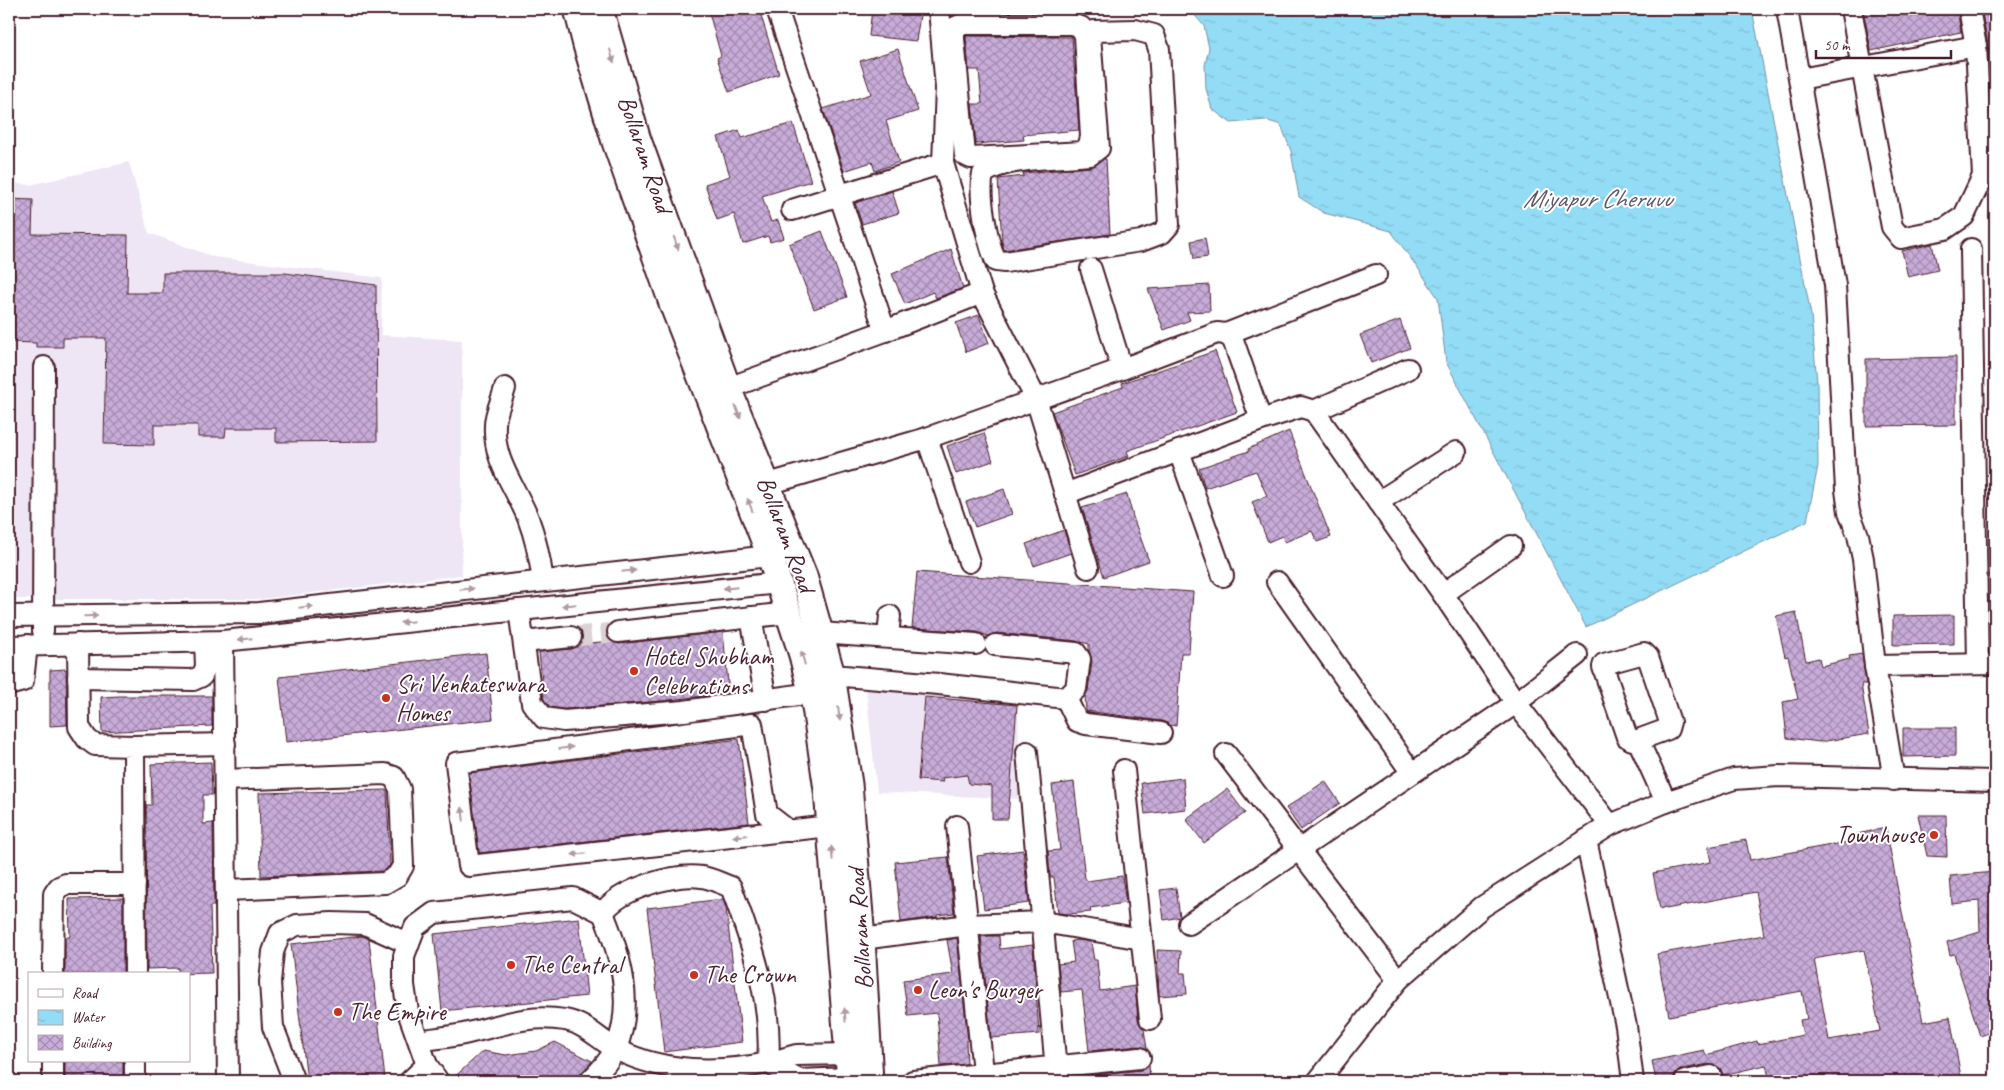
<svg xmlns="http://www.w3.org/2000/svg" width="2004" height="1090" viewBox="0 0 2004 1090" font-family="Caveat,sans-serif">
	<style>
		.built { fill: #eee6f4 }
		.water { fill: url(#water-ripples); stroke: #7690a4 }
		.building { fill: url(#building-cross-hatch); stroke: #4a1f2b; fill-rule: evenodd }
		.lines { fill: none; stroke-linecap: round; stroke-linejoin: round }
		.minor-tunnel { stroke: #dbd2d5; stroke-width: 20; stroke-dasharray: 20 10; stroke-linecap: butt }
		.minor-casing { stroke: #4a1f2b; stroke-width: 24 }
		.major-casing { stroke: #4a1f2b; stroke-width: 29 }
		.minor { stroke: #fff; stroke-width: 20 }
		.major { stroke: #fff; stroke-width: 25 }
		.oneway { fill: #ae9aa0 }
		.poi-dot { fill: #c8321e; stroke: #fff; stroke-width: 2 }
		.labels { text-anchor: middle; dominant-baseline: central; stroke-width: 4; stroke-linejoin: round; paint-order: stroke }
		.street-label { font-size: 25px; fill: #4a1f2b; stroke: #fff }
		.poi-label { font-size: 25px; fill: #4a1f2b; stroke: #fff; text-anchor: start }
		.water-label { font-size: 26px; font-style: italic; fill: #605868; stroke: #fff }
	</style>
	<defs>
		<pattern id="water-ripples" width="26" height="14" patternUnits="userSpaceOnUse" patternTransform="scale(1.25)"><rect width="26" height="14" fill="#93dcf5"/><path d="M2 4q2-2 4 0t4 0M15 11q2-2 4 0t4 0" fill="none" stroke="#80bcd2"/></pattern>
		<pattern id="building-cross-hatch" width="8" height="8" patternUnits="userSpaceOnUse" patternTransform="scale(1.25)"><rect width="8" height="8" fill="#c7acd9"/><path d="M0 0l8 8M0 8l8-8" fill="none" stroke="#a48bb0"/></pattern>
	</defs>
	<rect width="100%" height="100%" fill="#fff"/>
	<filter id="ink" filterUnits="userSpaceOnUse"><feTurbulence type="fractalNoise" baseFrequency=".02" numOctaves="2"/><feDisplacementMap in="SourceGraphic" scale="10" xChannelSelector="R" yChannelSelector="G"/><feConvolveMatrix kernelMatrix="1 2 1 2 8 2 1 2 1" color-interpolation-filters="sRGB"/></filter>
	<g filter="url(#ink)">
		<g class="built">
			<polygon points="129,162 149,233 214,257 382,278 381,335 462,340 462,575 261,599 9,599 9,183 30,185"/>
			<polygon points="866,689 1018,701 1020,799 877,792"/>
		</g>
		<polygon class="water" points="1192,9 1752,9 1811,315 1817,382 1818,466 1807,521 1586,627 1446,362 1438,298 1420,271 1391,231 1324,213 1299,197 1291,151 1281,125 1265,120 1231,123 1212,109 1206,89 1205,65 1209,48 1204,26 1192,12"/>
		<g class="building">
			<polygon points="708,9 759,9 779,74 729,92 717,58 721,56"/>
			<polygon points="872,9 921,9 916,41 869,36"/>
			<polygon points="1863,9 1957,9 1961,32 1871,51"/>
			<polygon points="1981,9 1995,9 1995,76 1990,77 1989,74 1988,44"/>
			<polygon points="966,36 1072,37 1079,130 1023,135 1024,140 976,144 972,104 982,104 979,70 969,70"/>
			<polygon points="898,49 918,111 886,121 899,162 875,171 872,162 844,171 823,109 871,94 860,61"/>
			<polygon points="793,123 811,181 762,196 771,222 778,220 784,238 770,242 768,236 743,244 734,214 717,220 705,184 730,176 718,137 739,130 742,138"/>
			<polygon points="1104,159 1106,159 1110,234 1004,250 1002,242 998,179 1024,176 1023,173 1091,167"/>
			<polygon points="892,191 899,213 862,224 855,203"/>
			<polygon points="9,199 33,200 32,234 128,235 127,293 163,293 163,273 285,273 376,285 377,441 276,442 276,428 226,428 225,437 198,437 198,425 154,425 154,445 104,444 106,338 63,338 63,347 36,347 36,343 9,342"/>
			<polygon points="822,231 847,297 814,309 789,244"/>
			<polygon points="1205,238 1208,257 1194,259 1191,241"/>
			<polygon points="1932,244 1938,270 1908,277 1902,251"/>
			<polygon points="951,249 963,288 936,298 933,292 905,304 892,274"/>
			<polygon points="1209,285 1210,311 1187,312 1190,320 1164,330 1148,289"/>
			<polygon points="979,315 989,343 966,352 956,323"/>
			<polygon points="1400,320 1410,348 1371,363 1360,335"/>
			<polygon points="1215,351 1237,412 1127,451 1129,456 1075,475 1052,412 1123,387 1122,383"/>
			<polygon points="1956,357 1956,425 1866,426 1866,359"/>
			<polygon points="1289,431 1331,537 1317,542 1312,531 1285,542 1282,536 1268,542 1252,502 1267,496 1256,471 1205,488 1199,468 1249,451 1248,449"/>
			<polygon points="984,433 993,461 956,474 947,446"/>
			<polygon points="1004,489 1012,514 975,527 966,502"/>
			<polygon points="1127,494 1133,517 1149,561 1104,577 1082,508"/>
			<polygon points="1064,530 1071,553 1034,566 1026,544"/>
			<polygon points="917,572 1193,592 1189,653 1181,653 1176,726 1169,725 1162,721 1086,711 1085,695 1088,691 1092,661 1089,650 1089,644 1077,641 996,633 988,636 977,632 912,628"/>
			<polygon points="1796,612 1806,661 1819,658 1821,666 1850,659 1849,656 1862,654 1866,684 1861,684 1869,734 1820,742 1787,738 1783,702 1798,699 1788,656 1785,657 1776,616"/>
			<polygon points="1954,615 1954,644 1893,645 1893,616"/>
			<polygon points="723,632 729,693 661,701 564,709 550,707 544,700 539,652 572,649 580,644 610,641 619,644"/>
			<polygon points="486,653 493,719 286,742 279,677"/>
			<polygon points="66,669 67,725 50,726 50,670"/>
			<polygon points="119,696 212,696 212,726 102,732 101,697"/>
			<polygon points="925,697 1017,705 1008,819 992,819 992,786 969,784 967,775 942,778 943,782 918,780"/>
			<polygon points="1903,728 1955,728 1955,756 1903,757"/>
			<polygon points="739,739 749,823 479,853 469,773"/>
			<polygon points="211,762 212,795 203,795 203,824 213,823 214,906 210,906 212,973 178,974 178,968 147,969 146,805 152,805 151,764"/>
			<polygon points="1183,778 1186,809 1145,814 1141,783"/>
			<polygon points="1325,781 1340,803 1301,830 1286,808"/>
			<polygon points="1074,782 1085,878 1087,881 1122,876 1126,903 1090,908 1091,912 1069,914 1058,913 1054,877 1050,877 1048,851 1060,850 1052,785"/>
			<polygon points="1227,789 1245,813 1204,843 1186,819"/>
			<polygon points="387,790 390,865 388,867 382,871 261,876 259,793"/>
			<polygon points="1918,815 1946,815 1947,857 1927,856"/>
			<path d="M 1886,828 L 1923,1022 L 1950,1017 L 1961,1077 L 1940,1081 L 1770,1081 L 1766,1065 L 1723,1075 L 1720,1068 L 1709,1064 L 1682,1069 L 1677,1072 L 1674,1077 L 1656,1081 L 1652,1061 L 1704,1050 L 1706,1055 L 1757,1041 L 1758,1044 L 1803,1035 L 1800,1020 L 1807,1019 L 1802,991 L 1669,1016 L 1657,954 L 1764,935 L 1756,892 L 1666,909 L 1665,907 L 1660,909 L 1653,873 L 1711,862 L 1708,847 L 1746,840 L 1750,860 L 1858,840 L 1857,834 ZM 1864,950 L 1880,1031 L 1829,1040 L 1814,959 Z"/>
			<polygon points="1023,850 1029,903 984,909 977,856"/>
			<polygon points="948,857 954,913 937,915 937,917 901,922 895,862"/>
			<polygon points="1995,872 1995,913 1988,914 1995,937 1995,1031 1980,1036 1954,954 1950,955 1947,942 1980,932 1979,901 1952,904 1950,876"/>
			<polygon points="1176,888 1180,917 1164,920 1160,890"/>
			<polygon points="123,898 123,974 65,974 65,937 70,937 69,899"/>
			<polygon points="723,899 726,908 742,1042 664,1052 647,908"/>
			<polygon points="579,918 587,996 442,1011 434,934"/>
			<polygon points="363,936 369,939 385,1079 367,1081 307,1081 291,944"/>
			<polygon points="981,936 999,936 1000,949 1033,945 1039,1034 991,1038"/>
			<polygon points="957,938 968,1040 966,1041 967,1064 941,1066 937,1013 908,1016 903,980 953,974 947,940"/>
			<polygon points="1079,940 1091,942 1094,960 1097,960 1100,991 1135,986 1138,1020 1144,1029 1147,1049 1139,1046 1089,1051 1082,990 1061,992 1058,964 1074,962 1071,941"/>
			<polygon points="1157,950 1181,951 1180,973 1185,973 1187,994 1159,996"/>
			<polygon points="555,1042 592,1061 581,1073 578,1081 450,1081 483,1051 506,1055 536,1051"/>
			<rect x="65" y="1061" width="58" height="20"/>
			<polygon points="1149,1065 1150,1077 1114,1081 1093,1081 1092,1075 1141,1070"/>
		</g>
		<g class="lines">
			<polyline class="minor-tunnel" points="571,637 618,632"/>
			<g class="minor-casing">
				<g id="minor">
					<polyline points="777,9 885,331"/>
					<polyline points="939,9 946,88 943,163 982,293 1036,399 1088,568"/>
					<polyline points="1787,9 1835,285 1846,490 1849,512 1858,535 1863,559 1875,666 1894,780"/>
					<polyline points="1851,9 1892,227 1901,238 1945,229 1964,216 1983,176 1976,46 1969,9"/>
					<polygon points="962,24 1071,24 1081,27 1085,36 1091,137 1089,145 1083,152 971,158 965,155 954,39 954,28"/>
					<path d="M 1135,30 L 1154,35 L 1159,49 L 1169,225 L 1162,233 L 1141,241 L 1005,262 L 996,261 C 987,242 978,194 983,174 C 1004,157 1062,158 1090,155 L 1099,148 L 1090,36 L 1094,31 Z"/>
					<polyline points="1800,79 1976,46"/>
					<polyline points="792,210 943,163"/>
					<polyline points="1971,249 1978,664"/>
					<polyline points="1091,269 1122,369"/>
					<polyline points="1226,334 1233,340 1261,420"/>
					<path d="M 505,388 C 502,400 495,413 495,425 C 493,461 515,486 528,518 C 536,539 540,559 543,581"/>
					<polyline points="728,388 885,331 982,293"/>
					<polyline points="1314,411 1408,369"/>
					<polyline points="927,438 969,562"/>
					<polyline points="1179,451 1223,576"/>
					<polyline points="768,484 927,438 1122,369 1217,333 1226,334 1376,275"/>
					<polyline points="1065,494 1261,420 1301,407 1314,411 1443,594 1516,703 1610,825"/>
					<polyline points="1378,502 1456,452"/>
					<polyline points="1277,582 1412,773"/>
					<polyline points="1443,594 1511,546"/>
					<polyline points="519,610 532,703 544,718 564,721 684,711 812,693"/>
					<polyline points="9,616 259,613 770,556"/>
					<polyline points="751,617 766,700"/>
					<polyline points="43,631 44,367"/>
					<polyline points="618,632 789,613"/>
					<polyline points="820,633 976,644"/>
					<polyline points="888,637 890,616"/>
					<polyline points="223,641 228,1081"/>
					<polyline points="524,642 571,637"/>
					<polyline points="78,644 79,727 87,739 95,745 134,746 135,974"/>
					<polyline points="9,646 223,641 779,583"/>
					<polyline points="1875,666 1995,664"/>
					<polyline points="832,675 939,684 1066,698 1076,689 1080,659 1076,653 995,645"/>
					<polyline points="78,678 193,680 202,676 206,667 205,642"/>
					<polyline points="9,685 23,681 27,645"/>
					<polyline points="1066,698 1077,721 1086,724 1161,733"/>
					<polyline points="1638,740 1668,729 1670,722 1648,657 1644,653 1604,664 1603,667 1627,737 1632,740 1638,740 1666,802"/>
					<polyline points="134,746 225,744"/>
					<polyline points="1027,752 1057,1081"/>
					<polyline points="1226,754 1398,980"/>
					<polyline points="1124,770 1150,1019"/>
					<polyline points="225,780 385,774 394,777 400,789 403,866 397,876 385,883 226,890"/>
					<polyline points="957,826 984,1081"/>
					<polyline points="789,831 767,814 752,724 456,763 469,866 830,826"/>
					<polyline points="1586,840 1626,1026 1633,1081"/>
					<polyline points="1189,924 1516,703 1577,655"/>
					<polyline points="862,939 968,925 1043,922 1142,939"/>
					<polyline points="53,974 54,894 59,887 66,884 135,884"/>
					<path d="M 419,1041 C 435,1038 452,1037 468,1033 C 505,1025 525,1014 565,1020 C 587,1024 600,1041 618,1050 C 663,1073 719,1073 768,1063 C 773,1003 752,943 731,887 C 722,884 711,878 702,877 C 674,873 619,889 603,913"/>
					<polyline points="848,1054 796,1055 768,1063 799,1080 849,1078"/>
					<polyline points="53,1081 53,1061"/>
					<polyline points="135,1081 135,1061"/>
					<polyline points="294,1081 273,1027 270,982 273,952 280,933 297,925 332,923 365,924 409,944"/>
					<polyline points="410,1081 427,1065"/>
					<path d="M 438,1081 L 427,1065 L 408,1012 L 404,985 L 404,956 L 415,927 L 434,913 L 573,898 L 603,913 C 620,954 635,1003 616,1048 C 610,1060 599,1072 590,1081"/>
					<polyline points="913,1081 1140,1058"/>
					<polyline points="1318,1081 1398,980 1482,907 1610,825 1666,802 1734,779 1779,776 1995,781"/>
					<polyline points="1685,1081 1711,1076"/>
				</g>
			</g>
			<g class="major-casing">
				<g id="major">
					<polyline points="577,9 586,45 615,142 673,306 770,556 802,655 815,707 827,790 850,1081"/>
					<polyline points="600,9 637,137 728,388 804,576 832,675 849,784 862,939 870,1081"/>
				</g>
			</g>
			<use href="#minor" class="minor"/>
			<use href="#major" class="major"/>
		</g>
		<defs><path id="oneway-solid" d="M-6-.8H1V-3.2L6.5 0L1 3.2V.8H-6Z" transform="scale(1.25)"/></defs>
		<g class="oneway">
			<use href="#oneway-solid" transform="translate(612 56) rotate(73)"/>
			<use href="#oneway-solid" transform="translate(676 243) rotate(71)"/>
			<use href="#oneway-solid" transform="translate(738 412) rotate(68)"/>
			<use href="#oneway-solid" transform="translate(750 505) rotate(-111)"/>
			<use href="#oneway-solid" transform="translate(629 571) rotate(-6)"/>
			<use href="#oneway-solid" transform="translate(730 588) rotate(174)"/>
			<use href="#oneway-solid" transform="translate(467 589) rotate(-6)"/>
			<use href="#oneway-solid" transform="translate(569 605) rotate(174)"/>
			<use href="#oneway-solid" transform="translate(306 607) rotate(-6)"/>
			<use href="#oneway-solid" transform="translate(91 616) rotate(-1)"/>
			<use href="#oneway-solid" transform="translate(407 622) rotate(174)"/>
			<use href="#oneway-solid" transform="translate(245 639) rotate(174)"/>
			<use href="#oneway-solid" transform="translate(803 658) rotate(-105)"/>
			<use href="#oneway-solid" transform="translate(839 714) rotate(82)"/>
			<use href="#oneway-solid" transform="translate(566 748) rotate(-8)"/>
			<use href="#oneway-solid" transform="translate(463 814) rotate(-97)"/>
			<use href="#oneway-solid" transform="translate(740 836) rotate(174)"/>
			<use href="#oneway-solid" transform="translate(832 853) rotate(-95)"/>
			<use href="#oneway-solid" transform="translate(579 854) rotate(174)"/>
			<use href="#oneway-solid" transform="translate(845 1015) rotate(-94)"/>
		</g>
	</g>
	<g class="poi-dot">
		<circle cx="634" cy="671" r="5"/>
		<circle cx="386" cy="698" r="5"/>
		<circle cx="1934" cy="835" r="5"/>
		<circle cx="511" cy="965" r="5"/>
		<circle cx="694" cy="975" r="5"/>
		<circle cx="918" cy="990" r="5"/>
		<circle cx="338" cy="1012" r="5"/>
	</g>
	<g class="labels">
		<g class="street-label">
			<text transform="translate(645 154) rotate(71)">Bollaram Road</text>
			<text transform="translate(786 534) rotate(69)">Bollaram Road</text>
			<text transform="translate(860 929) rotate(-94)">Bollaram Road</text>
		</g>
		<g class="poi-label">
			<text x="644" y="657">Hotel Shubham<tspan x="644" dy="29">Celebrations</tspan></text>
			<text x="396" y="684">Sri Venkateswara<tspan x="396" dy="29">Homes</tspan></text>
			<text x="1924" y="835" text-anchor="end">Townhouse</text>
			<text x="521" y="965">The Central</text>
			<text x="704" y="975">The Crown</text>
			<text x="928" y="990">Leon's Burger</text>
			<text x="348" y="1012">The Empire</text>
		</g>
		<g class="water-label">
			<text x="1597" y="198">Miyapur Cheruvu</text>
		</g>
	</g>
	<rect width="2004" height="1090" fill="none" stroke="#fff" stroke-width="30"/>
	<rect x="15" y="15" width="1974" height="1060" fill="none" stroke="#4a1f2b" stroke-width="2" filter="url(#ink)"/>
	<rect x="28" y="972" width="162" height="90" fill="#ffffff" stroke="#b7a5aa"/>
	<rect x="38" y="989" width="25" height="8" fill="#ffffff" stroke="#b7a5aa"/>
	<text x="72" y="998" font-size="15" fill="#4a1f2b">Road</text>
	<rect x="38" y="1010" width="25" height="15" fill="url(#water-ripples)" stroke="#b7a5aa"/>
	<text x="72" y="1022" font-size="15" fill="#4a1f2b">Water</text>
	<rect x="38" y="1035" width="25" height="15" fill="url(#building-cross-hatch)" stroke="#b7a5aa"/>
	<text x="72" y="1048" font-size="15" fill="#4a1f2b">Building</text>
	<path d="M1816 50v8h135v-8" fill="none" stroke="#4a1f2b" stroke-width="2.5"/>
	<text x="1824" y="50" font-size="15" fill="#4a1f2b" stroke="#ffffff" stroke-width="4" paint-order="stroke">50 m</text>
</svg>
